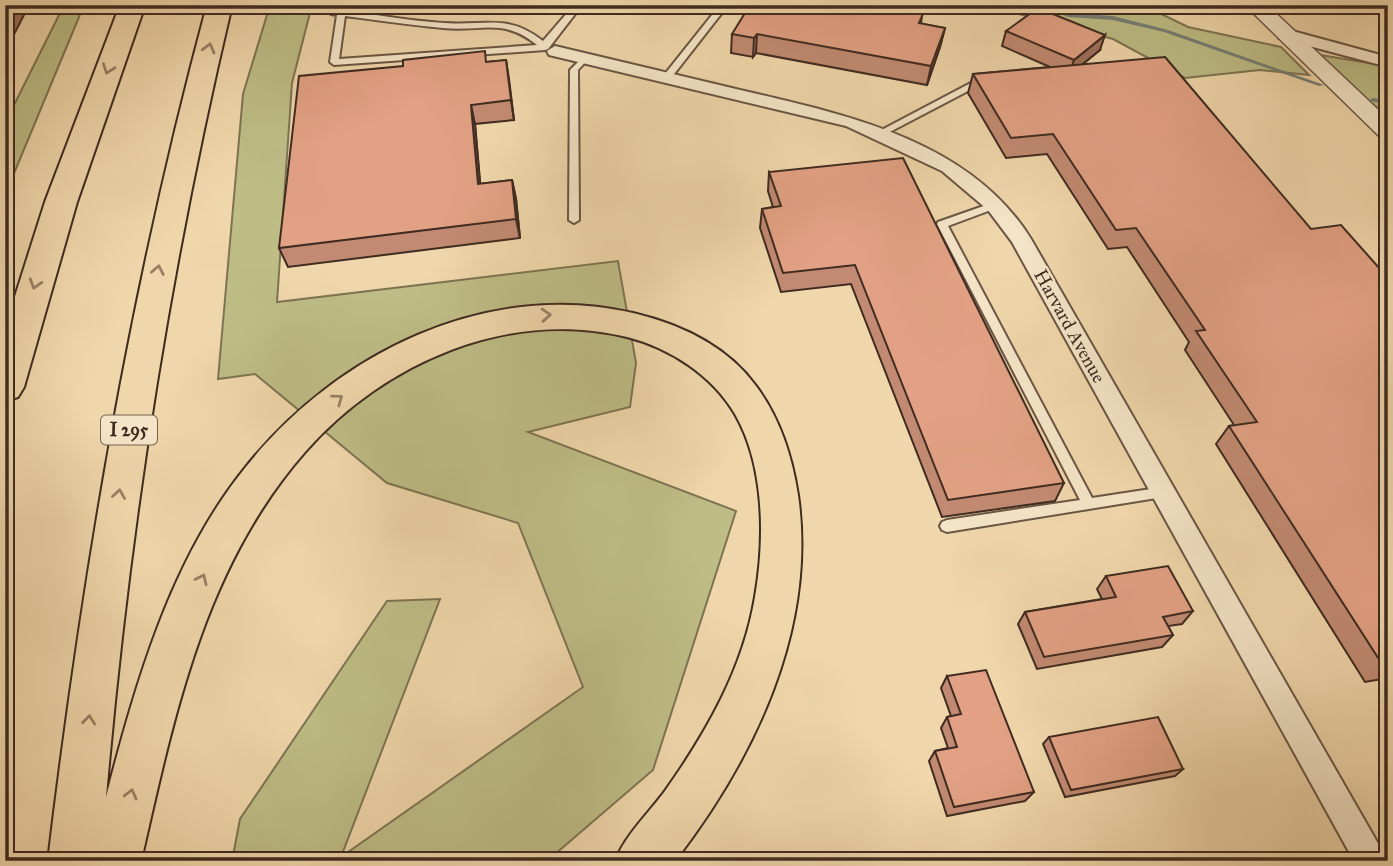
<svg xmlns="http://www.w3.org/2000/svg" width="1393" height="866" viewBox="0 0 1393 866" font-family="'IM FELL Great Primer',serif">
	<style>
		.green { fill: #bebd86; stroke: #7e7454; stroke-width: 2 }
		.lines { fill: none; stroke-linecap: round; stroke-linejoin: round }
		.stream { fill: #768076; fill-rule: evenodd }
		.service-casing { stroke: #6b5644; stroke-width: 4 }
		.minor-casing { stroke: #6b5644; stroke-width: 4 }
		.tertiary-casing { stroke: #6b5644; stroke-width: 3 }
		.motorway-casing { stroke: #3f2b21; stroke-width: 4 }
		.service { fill: #f5e5c8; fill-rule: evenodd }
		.minor { fill: #f5e5c8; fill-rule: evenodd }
		.tertiary { fill: #f5e5c8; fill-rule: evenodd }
		.motorway { fill: #f0d7ab; fill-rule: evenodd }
		.wall { fill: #c28a72; stroke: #3f2b21; stroke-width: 2 }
		.shaded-wall { fill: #9e715c; stroke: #3f2b21; stroke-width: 2 }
		.building { fill: #e2a184; stroke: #3f2b21; stroke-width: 2 }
		.oneway { stroke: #988166 }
		.labels { text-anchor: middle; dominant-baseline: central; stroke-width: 5; stroke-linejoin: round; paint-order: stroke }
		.shield { fill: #f5e5c8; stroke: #766353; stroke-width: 2 }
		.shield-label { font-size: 18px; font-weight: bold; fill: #3f2b21 }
		.street-label { font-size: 19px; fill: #3f2b21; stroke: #f5e5c8 }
	</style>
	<rect width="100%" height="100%" fill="#f0d7ab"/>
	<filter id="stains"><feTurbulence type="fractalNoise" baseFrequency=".00286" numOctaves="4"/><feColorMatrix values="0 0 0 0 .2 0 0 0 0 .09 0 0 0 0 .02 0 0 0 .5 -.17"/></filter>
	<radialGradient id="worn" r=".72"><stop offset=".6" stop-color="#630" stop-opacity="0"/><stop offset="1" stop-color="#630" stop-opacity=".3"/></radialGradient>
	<g class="green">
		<polygon points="64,5 84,5 5,195 5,123"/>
		<polygon points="270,5 312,5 292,83 277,302 618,261 636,363 630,407 528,432 736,511 653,770 547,861 232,861 240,819 387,601 440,599 341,857 583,687 518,523 387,483 255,374 218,379 243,94"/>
		<polygon points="985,5 1143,5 1188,27 1281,47 1309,75 1260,70 1185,78 1113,39"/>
		<polygon points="1314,54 1388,66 1388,126"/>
	</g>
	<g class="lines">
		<g class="stream">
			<polygon points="1037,5 1046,5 1069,13 1113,16 1168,30 1324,85 1319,86 1164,32 1113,20 1068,17"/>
			<polygon points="1373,98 1388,101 1388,105 1371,101 1370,100"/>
		</g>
		<g class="service-casing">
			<g id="service">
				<path d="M 329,5 L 337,5 L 338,10 C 373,14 409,21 445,23 C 486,26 507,13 543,41 L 574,5 L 582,5 L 548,49 L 545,50 L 334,65 L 330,62 L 337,15 L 331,14 ZM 345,16 C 377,20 410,25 443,28 C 482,32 502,17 537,45 L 339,59 Z"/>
				<polygon points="720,5 728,5 671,78 665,78 665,74"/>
				<polygon points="585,55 589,58 578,70 579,220 574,223 569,220 570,70"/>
				<polygon points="984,76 988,79 987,81 882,136 879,137 874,134"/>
				<polygon points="995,202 1000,205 999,207 948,226 1092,498 1164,487 1169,488 1170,492 1169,496 947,532 942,530 940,526 942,522 947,520 1080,500 937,224 938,222"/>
			</g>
		</g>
		<g class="minor-casing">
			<g id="minor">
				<polygon points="1285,29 1388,57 1388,67 1279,38 1279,30"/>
				<path d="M 555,46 C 615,60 676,75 736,89 C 843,114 969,139 1031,239 L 1388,861 L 1354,861 L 1012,242 L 988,210 L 942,171 L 846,126 L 549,55 L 547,51 Z"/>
			</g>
		</g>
		<g class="tertiary-casing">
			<polygon id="tertiary" points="1245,5 1267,5 1388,119 1388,139 1380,137"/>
		</g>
		<g class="motorway-casing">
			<g id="motorway">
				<polygon points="120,5 145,5 77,202 24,387 18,397 5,401 5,328 45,202"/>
				<path d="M 207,5 L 232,5 C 170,266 129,530 106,797 C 136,683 170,561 245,468 C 336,353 487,279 633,313 C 680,324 727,346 756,386 C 780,418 792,456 798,495 C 817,628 755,757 675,861 L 615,861 C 626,834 648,814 665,791 C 706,733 743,669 755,597 C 765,540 765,466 735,414 C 712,375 670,348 627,337 C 509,308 384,362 305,452 C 204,567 174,716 141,861 L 48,861 C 83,571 131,287 207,5 Z"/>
			</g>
		</g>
		<use href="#service" class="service"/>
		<use href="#minor" class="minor"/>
		<use href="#tertiary" class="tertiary"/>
		<use href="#motorway" class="motorway"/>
	</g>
	<g class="wall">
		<polygon points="925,5 922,14 921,24 945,28 940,47 927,85 756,53 753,57 731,53 732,34"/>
		<polygon points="1006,31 1100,50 1083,64 1311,229 1388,278 1388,678 1365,682 1216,444 1229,426 1234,425 1185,350 1189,342 1127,247 1108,249 1047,154 1006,158 968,93 973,74 1050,67 1002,46"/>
		<polygon points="506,60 514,120 475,124 480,184 512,180 516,199 520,238 288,267 279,248 487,62"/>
		<polygon points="769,172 1064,483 1055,501 942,517 851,284 781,292 760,228 762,209 773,207 768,191"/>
		<polygon points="1106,576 1193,611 1182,624 1168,626 1173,635 1162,647 1037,669 1018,624 1025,612 1102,599 1097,589"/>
		<polygon points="947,676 1034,792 1025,801 947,816 929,761 935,751 948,748 941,728 947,717 951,716 941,688"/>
		<polygon points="1049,737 1183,769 1175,776 1065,797 1043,744"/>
	</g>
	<g class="shaded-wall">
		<polygon points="13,5 23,5 26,11 5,52 5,20"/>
		<polygon points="921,5 925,5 915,32 918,13"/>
		<polygon points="945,28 940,47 927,85 931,66"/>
		<polygon points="757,34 756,53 753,57 754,38"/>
		<polygon points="1105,35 1100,50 1069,75 1074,60"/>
		<polygon points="506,60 509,79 514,120 511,100"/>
		<polygon points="471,105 475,124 482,203 478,184"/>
		<polygon points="512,180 516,199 520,238 516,219"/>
	</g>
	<g class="building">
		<polygon points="5,5 13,5 5,20"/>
		<polygon points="750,5 921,5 918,13 923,14 919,23 945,28 931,66 757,34 754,38 732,34"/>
		<polygon points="1038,8 1105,35 1074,60 1006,31"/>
		<polygon points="485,51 486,62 506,60 511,100 471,105 478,184 512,180 516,219 279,248 299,76 403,66 403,60"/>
		<polygon points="1165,57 1311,229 1341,225 1388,278 1388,666 1384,667 1229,426 1257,422 1196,331 1205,330 1136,228 1116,230 1053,134 1011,138 973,74"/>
		<polygon points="903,158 1064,483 948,500 855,265 783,273 762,209 781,206 769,172"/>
		<polygon points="1168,566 1193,611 1163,617 1173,635 1044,657 1025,612 1116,597 1106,576"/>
		<polygon points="986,670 1034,792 954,807 935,751 957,747 947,717 961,714 947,676"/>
		<polygon points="1158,717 1183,769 1071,790 1049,737"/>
	</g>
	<defs><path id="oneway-chevron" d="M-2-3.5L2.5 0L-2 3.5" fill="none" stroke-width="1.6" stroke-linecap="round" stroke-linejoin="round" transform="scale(1.75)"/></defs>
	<g class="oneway">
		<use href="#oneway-chevron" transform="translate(209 48) rotate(-75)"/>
		<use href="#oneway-chevron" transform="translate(108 69) rotate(110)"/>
		<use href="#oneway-chevron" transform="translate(158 270) rotate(-79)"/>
		<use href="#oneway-chevron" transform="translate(35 284) rotate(107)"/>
		<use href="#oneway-chevron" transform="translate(546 315) rotate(-4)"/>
		<use href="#oneway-chevron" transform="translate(338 399) rotate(-37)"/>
		<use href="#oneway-chevron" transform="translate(119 494) rotate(-81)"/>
		<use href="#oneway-chevron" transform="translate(202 579) rotate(-65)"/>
		<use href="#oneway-chevron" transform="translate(89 720) rotate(-84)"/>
		<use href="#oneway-chevron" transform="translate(131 794) rotate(-76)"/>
	</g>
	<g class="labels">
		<rect class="shield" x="101" y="415.5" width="56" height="29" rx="5"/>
		<g class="shield-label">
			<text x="129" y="430">I 295</text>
		</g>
		<g class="street-label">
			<text transform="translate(1070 326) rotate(61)">Harvard Avenue</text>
		</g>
	</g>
	<rect width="1393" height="866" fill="none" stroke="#f0d7ab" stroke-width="28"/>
	<rect x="7" y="7" width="1379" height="852" fill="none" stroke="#3f2b21" stroke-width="3.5"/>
	<rect x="14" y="14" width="1365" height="838" fill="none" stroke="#3f2b21" stroke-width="2"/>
	<rect width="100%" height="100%" filter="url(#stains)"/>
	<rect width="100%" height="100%" fill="url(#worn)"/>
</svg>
